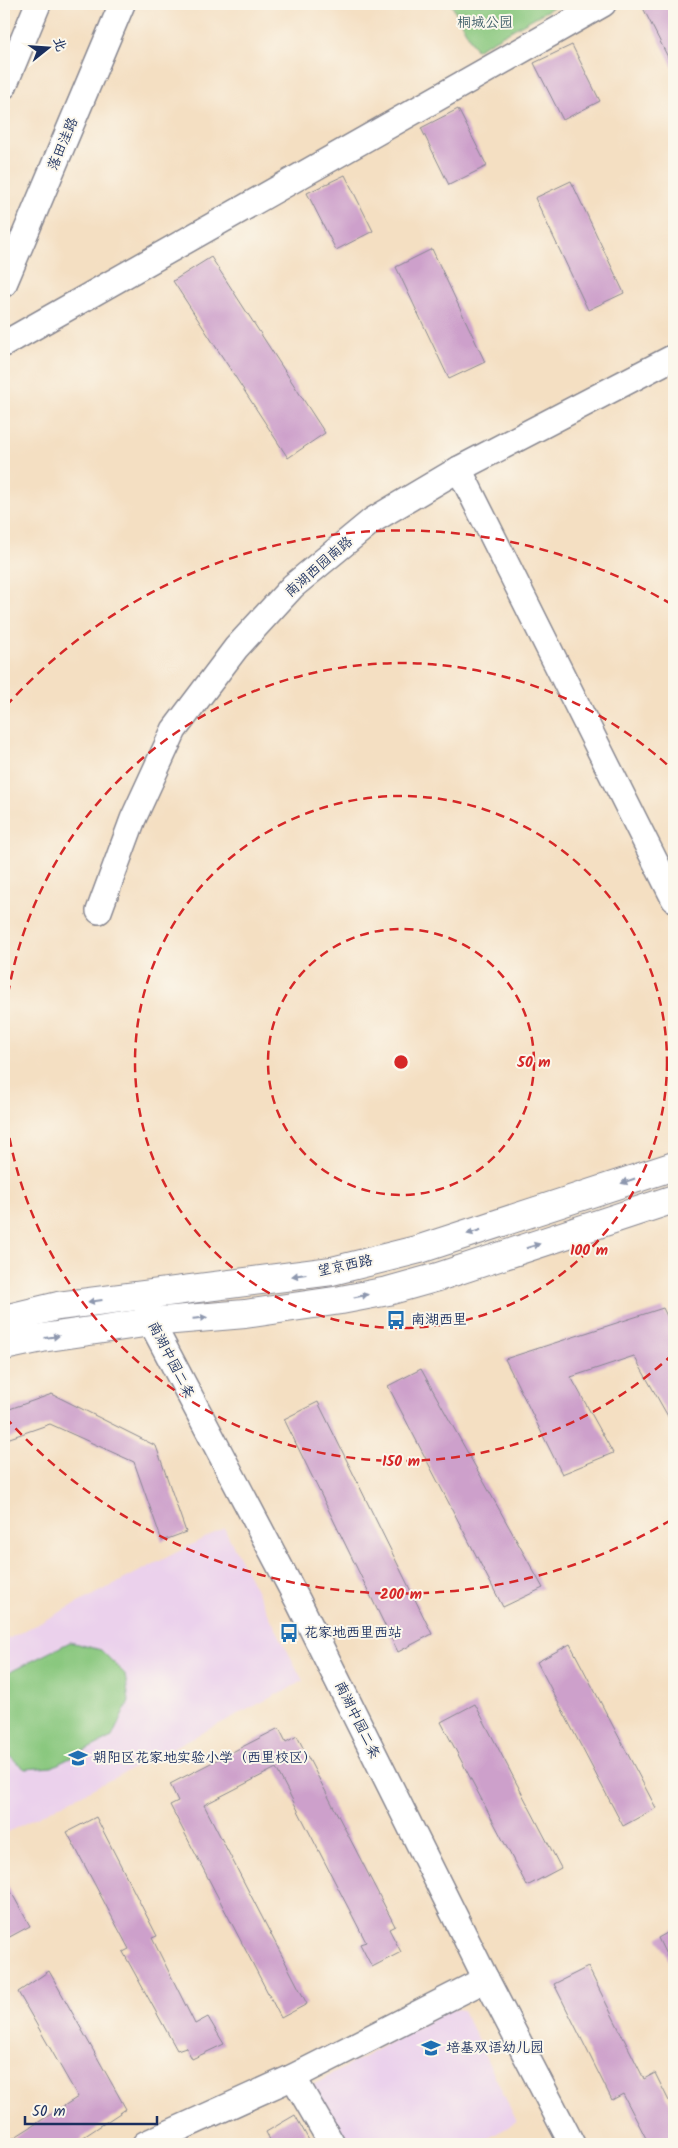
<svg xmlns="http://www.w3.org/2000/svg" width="678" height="2148" viewBox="0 0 678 2148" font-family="Kalam,'LXGW WenKai TC',sans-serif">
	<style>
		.built { fill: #ebd1ec }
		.green { fill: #8ac87f; stroke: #527c6e }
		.building { fill: #cda0cb }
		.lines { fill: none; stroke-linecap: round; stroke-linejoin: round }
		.minor-casing { stroke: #888790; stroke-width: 28 }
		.major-casing { stroke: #888790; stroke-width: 30 }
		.minor { stroke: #fff; stroke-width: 25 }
		.major { stroke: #fff; stroke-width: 28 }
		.oneway { fill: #8d97ae }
		.ring { fill: none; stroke: #d62828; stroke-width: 2.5; stroke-dasharray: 9 6 }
		.labels { text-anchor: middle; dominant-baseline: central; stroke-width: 4; stroke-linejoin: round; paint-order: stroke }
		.park-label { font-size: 14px; fill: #3c5d68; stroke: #fbf7ec }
		.street-label { font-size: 14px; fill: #1b2f5e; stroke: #fbf7ec }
		.poi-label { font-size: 14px; fill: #1b2f5e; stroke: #fbf7ec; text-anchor: start }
		.centre { fill: #d62828; stroke: #fbf7ec; stroke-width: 2.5 }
		.ring-label { font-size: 15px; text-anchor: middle; font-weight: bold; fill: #d62828; stroke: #fbf7ec; stroke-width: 4; stroke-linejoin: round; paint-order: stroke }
	</style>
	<rect width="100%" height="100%" fill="#fbf7ec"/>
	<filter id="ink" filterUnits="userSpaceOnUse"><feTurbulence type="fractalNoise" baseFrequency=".02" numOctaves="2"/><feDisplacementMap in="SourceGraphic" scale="10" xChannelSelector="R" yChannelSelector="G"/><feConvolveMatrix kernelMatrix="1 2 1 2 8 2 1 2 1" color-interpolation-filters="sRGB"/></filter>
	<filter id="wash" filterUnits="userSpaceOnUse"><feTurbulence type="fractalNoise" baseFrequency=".0096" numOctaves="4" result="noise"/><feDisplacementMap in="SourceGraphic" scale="20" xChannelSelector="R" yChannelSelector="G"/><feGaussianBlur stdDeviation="1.12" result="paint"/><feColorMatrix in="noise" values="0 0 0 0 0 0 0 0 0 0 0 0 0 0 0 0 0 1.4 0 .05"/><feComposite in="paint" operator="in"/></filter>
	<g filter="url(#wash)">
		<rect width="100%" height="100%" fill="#f4dfc2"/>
		<g class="built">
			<polygon points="224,1528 303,1681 4,1834 4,1641"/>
			<polygon points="452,2008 463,2010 517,2122 478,2144 342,2144 311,2086"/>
		</g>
		<g class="green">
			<polygon points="451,4 559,4 476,50"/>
			<polygon points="70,1642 101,1650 125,1674 129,1701 112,1737 52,1767 25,1769 4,1752 4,1677 8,1673"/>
		</g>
		<g id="blocks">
			<g class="building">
				<polygon points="641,4 674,4 674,69"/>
				<polygon points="572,45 600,101 563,120 534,63"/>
				<polygon points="458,109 487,166 449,185 421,128"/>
				<polygon points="345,175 373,231 336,250 307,193"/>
				<polygon points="571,181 624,293 588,310 535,198"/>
				<polygon points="432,249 485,362 449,379 396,267"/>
				<polygon points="211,257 325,433 288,458 173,281"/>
				<polygon points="663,1308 674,1330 674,1427 634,1356 571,1377 613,1453 562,1474 505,1359"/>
				<polygon points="421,1369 543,1588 503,1607 388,1386"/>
				<polygon points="52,1394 156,1446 186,1532 162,1541 134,1462 50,1424 4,1440 4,1411"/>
				<polygon points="318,1402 432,1634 398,1652 284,1419"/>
				<polygon points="570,1644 656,1808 623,1826 537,1662"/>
				<polygon points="475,1704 561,1868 527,1886 441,1722"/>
				<polygon points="279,1728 286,1742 297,1736 395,1926 389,1929 401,1952 372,1967 360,1944 366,1942 276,1768 204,1805 307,2004 281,2018 170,1805 178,1801 170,1784"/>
				<polygon points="96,1817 157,1936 152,1938 195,2024 208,2017 224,2044 192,2059 186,2047 177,2050 123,1952 129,1949 67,1832"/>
				<polygon points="4,1879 30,1926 4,1940"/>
				<polygon points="674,1929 674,1971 658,1938"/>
				<polygon points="588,1967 644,2079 655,2073 674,2111 674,2144 649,2144 623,2094 612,2100 554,1984"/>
				<polygon points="49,1971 126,2109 73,2144 4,2144 78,2097 18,1992"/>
				<polygon points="295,2115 311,2144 272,2144 266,2132"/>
			</g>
		</g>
	</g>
	<g filter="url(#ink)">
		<use href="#blocks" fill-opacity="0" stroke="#888790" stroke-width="1"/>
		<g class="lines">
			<g class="minor-casing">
				<g id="minor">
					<polyline points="4,86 38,4"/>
					<polyline points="4,284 122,4"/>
					<polyline points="4,344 603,4"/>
					<polyline points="459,469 674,899"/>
					<polyline points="99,911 133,819 174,730 236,648 293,586 373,520 459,469 674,357"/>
					<polyline points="146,1304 151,1322 298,1601 486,1979 572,2144"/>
					<polyline points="293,2077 332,2144"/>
					<polyline points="145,2144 293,2077 486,1979"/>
				</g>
			</g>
			<g class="major-casing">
				<g id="major">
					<polyline points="4,1319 58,1306 332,1271 420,1249 674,1166"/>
					<polyline points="4,1346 42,1338 151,1322 245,1314 341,1300 388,1291 438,1277 674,1199"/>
				</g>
			</g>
			<use href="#minor" class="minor"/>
			<use href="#major" class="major"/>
		</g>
		<defs><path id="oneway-solid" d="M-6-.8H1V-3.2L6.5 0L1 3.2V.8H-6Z" transform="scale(1.25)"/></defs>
		<g class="oneway">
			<use href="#oneway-solid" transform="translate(628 1181) rotate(161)"/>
			<use href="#oneway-solid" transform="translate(474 1232) rotate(162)"/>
			<use href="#oneway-solid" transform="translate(533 1246) rotate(-18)"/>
			<use href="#oneway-solid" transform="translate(299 1275) rotate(172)"/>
			<use href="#oneway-solid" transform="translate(361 1296) rotate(-12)"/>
			<use href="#oneway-solid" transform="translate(95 1301) rotate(173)"/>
			<use href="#oneway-solid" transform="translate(200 1318) rotate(-5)"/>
			<use href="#oneway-solid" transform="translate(52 1337) rotate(-8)"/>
		</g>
	</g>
	<g class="ring">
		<circle cx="401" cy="1062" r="133"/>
		<circle cx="401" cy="1062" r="266"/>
		<path d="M673 1354A399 399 0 0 1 4 1100M4 1024A399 399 0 0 1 673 770"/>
		<path d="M671 1520A532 532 0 0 1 6 1418M6 706A532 532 0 0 1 671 604"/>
	</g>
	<defs>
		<g id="bus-bare" transform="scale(1.5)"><path d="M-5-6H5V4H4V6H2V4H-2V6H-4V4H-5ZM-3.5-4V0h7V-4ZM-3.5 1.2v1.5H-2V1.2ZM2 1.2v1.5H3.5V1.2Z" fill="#1f6fb2" stroke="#fbf7ec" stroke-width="2.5" paint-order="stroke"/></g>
		<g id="school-bare" transform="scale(1.5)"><path d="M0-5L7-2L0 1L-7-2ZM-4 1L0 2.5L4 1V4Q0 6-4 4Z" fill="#1f6fb2" stroke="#fbf7ec" stroke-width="2.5" paint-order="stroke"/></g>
	</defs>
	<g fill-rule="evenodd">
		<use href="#bus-bare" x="396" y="1320"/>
		<use href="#bus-bare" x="289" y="1633"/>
		<use href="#school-bare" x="78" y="1758"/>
		<use href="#school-bare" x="431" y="2048"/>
	</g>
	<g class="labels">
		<g class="park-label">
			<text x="485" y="23">桐城公园</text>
		</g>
		<g class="street-label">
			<text transform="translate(63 144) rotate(-67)">落田洼路</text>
			<text transform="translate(319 567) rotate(-41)">南湖西园南路</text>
			<text transform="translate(345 1266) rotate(-12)">望京西路</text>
			<text transform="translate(171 1360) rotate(63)">南湖中园二条</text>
			<text transform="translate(357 1720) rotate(64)">南湖中园二条</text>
		</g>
		<g class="poi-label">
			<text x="411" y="1320">南湖西里</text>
			<text x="304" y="1633">花家地西里西站</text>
			<text x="93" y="1758">朝阳区花家地实验小学（西里校区）</text>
			<text x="446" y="2048">培基双语幼儿园</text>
		</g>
	</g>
	<circle cx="401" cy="1062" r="8" class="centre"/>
	<g class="ring-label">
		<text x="534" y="1067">50 m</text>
		<text x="589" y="1255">100 m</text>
		<text x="401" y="1466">150 m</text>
		<text x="401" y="1599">200 m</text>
	</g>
	<rect width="678" height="2148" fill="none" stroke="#fbf7ec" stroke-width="20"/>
	<g transform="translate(48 48) rotate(73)" stroke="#fbf7ec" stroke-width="4" paint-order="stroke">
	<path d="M0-4L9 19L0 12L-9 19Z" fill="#1b2f5e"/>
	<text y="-8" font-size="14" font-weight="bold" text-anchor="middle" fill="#1b2f5e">北</text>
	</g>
	<path d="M25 2116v8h132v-8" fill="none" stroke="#1b2f5e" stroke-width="2.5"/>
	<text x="32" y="2116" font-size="15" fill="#1b2f5e" stroke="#fbf7ec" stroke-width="4" paint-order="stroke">50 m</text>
</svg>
